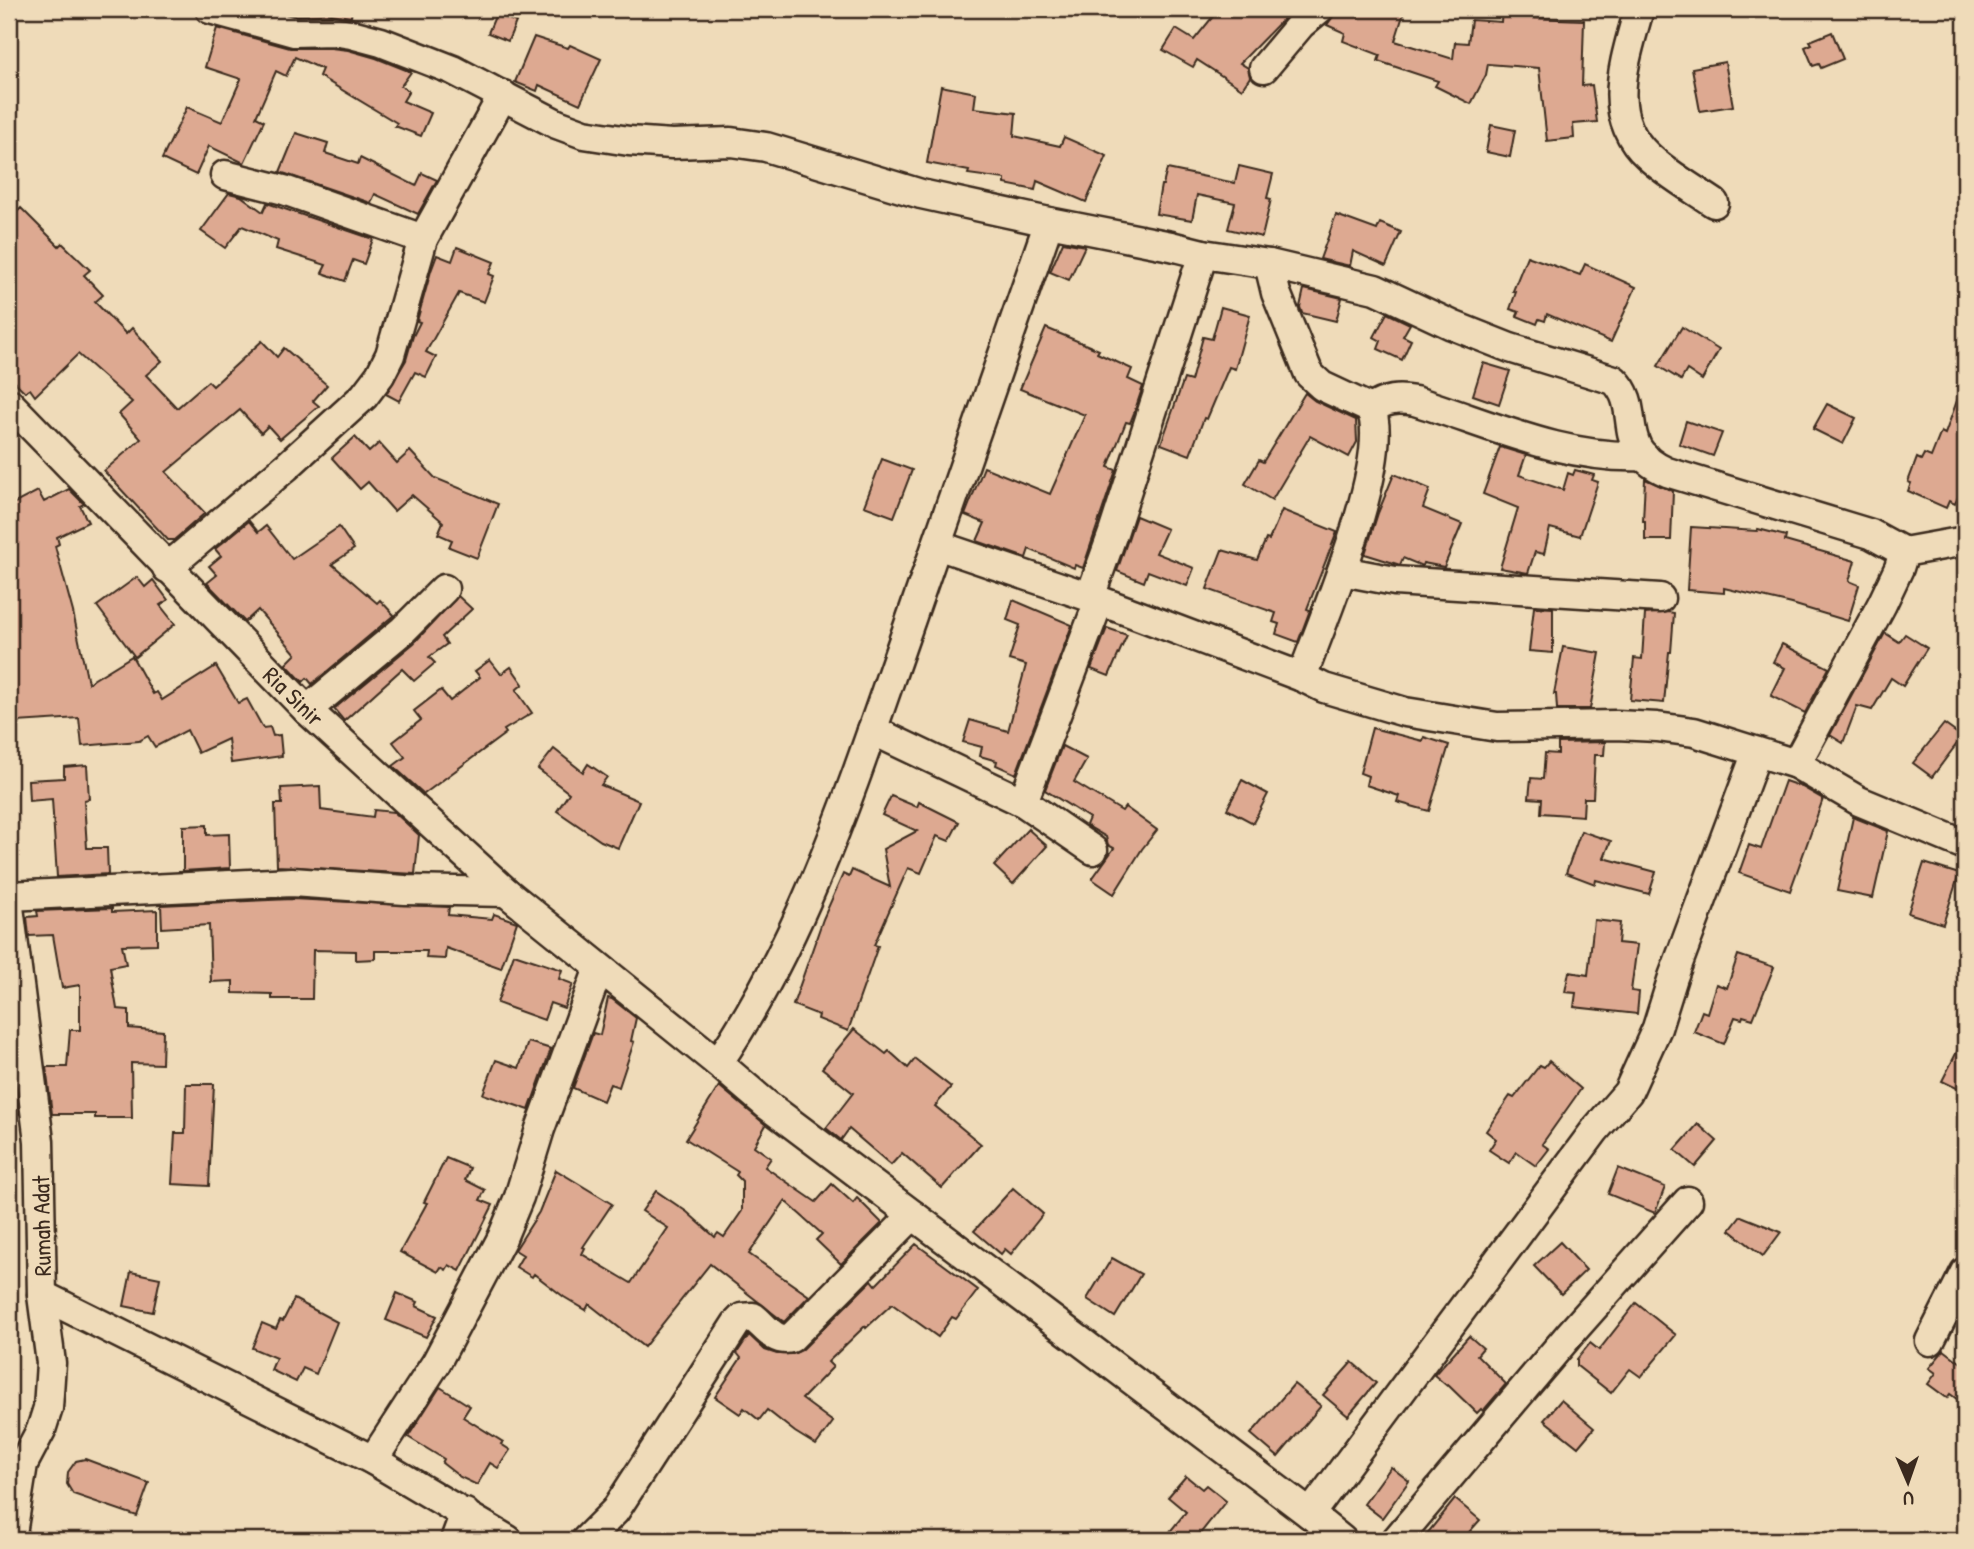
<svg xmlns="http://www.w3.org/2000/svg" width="1974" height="1549" viewBox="0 0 1974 1549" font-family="'Patrick Hand',sans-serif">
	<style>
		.building { fill: #dda991; stroke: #3b2a1e; stroke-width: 2 }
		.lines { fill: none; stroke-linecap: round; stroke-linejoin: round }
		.minor-casing { stroke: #3b2a1e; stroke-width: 33 }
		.minor { stroke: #efdbb9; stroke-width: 28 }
		.labels { text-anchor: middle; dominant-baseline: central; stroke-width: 5; stroke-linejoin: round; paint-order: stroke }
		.street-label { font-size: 24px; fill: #3b2a1e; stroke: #efdbb9 }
	</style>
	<rect width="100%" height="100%" fill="#efdbb9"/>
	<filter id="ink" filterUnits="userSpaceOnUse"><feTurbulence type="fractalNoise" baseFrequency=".0143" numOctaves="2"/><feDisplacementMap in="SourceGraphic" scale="14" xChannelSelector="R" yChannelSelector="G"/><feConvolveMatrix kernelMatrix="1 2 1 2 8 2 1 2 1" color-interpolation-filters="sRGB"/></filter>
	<g filter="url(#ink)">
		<g class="building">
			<polygon points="290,9 352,9 351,17 332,14 296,15 289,13"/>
			<polygon points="1219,9 1293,9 1240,63 1248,68 1250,77 1242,89 1197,60 1193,67 1163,50 1176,29 1194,40"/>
			<polygon points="1335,9 1405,9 1395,41 1453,59 1455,42 1468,43 1471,20 1501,22 1502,9 1533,12 1533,18 1584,20 1582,86 1592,85 1597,122 1573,124 1574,138 1547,141 1539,68 1488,64 1486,75 1471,104 1435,86 1438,81 1378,61 1380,55 1343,41 1345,33 1327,25 1334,15"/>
			<polygon points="496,14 516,22 508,41 488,33"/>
			<polygon points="217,28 290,48 331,48 348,50 376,58 411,72 401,86 409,91 403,101 431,113 421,136 395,126 397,123 319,76 322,69 295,57 286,76 276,71 256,117 264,121 244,163 209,146 196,175 162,159 187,107 222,122 241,79 205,67"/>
			<polygon points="1832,32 1843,59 1821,68 1819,64 1813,66 1805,47 1812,44 1810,41"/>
			<polygon points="534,37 568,48 570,45 601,59 580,104 539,85 537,91 515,82"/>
			<polygon points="1725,62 1733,106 1700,111 1692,68"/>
			<polygon points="941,86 976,93 974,108 1016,113 1014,136 1060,146 1064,137 1107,156 1086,202 1037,181 1035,190 1005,184 1005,179 968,174 969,171 927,163"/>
			<polygon points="1491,125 1515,130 1510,157 1486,152"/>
			<polygon points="296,133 328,143 325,153 358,164 360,158 416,186 422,173 437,180 418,214 375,194 371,203 280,172"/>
			<polygon points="1239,166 1273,174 1267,198 1271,199 1262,237 1228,229 1235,203 1197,195 1192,220 1156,214 1161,185 1163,185 1167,169 1235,183"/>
			<polygon points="229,193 241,196 263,212 267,203 373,239 364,264 353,260 345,281 322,273 326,265 276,249 278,241 242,226 225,248 201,231"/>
			<polygon points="21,208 59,246 62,243 90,270 84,275 103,295 95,302 126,334 132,328 162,361 146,375 177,408 208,381 213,386 262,341 277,357 284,348 327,385 313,401 319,406 280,439 268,426 261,433 240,410 166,472 205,513 174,540 168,540 104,471 141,439 119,414 132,402 78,354 35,396 30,389 25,392 9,376 9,220"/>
			<polygon points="1336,215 1377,230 1380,223 1401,232 1386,266 1353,251 1350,266 1320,259"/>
			<polygon points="1063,242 1085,246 1069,280 1050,272"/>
			<polygon points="457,247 494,262 489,274 494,276 484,302 459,293 426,352 436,357 426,377 415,372 399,401 386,394 406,360 413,336 420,322 417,321 431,271 437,255 452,261"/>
			<polygon points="1527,256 1580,275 1585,264 1636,287 1611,342 1547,314 1545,321 1539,319 1537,324 1517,316 1519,312 1510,309 1516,292 1513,291"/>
			<polygon points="1304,289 1342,298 1336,321 1302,313 1300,307"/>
			<polygon points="1221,307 1250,315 1235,369 1229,367 1207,419 1204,418 1190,455 1161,444 1184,379 1191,381 1203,337 1212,339"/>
			<polygon points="1387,313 1410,324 1403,336 1411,340 1402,360 1378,349 1381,341 1374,337"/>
			<polygon points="1682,327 1719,350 1702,380 1687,370 1681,380 1658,366"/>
			<polygon points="1046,328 1099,350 1097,353 1132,369 1128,379 1143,386 1134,413 1130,423 1126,422 1108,467 1116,470 1083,568 1075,565 1074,568 1029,549 1026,558 977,541 985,523 965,515 984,467 1050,494 1085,415 1020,389"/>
			<polygon points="1483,363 1510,371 1499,404 1473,395"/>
			<polygon points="1963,384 1965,384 1965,481 1955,504 1949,501 1946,508 1908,491 1911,483 1908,482 1917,458 1921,460 1924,454 1931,457 1941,432 1945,434"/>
			<polygon points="1305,393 1315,401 1356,420 1357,442 1349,457 1310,436 1272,500 1245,484 1259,460 1263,462"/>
			<polygon points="1827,404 1856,418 1843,444 1813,429"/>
			<polygon points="1686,421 1722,433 1713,456 1679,444"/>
			<polygon points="355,437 369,452 379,443 397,463 410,451 435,478 498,504 477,558 449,547 452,540 438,534 443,522 412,495 394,511 368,482 360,489 332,458"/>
			<polygon points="1500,447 1526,455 1519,475 1563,490 1568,473 1573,475 1575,470 1594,475 1592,480 1598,482 1580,536 1550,528 1544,554 1535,552 1528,573 1500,568 1518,508 1483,494"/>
			<polygon points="882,459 912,470 894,517 864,506"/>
			<polygon points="1394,474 1430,489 1423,508 1462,524 1444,567 1423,563 1422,566 1403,558 1400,565 1397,564 1365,554 1378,513"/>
			<polygon points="1645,479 1673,491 1671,540 1645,540 1645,521 1643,521"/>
			<polygon points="69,489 84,504 80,506 88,522 57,537 59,544 55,546 73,612 88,683 132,656 153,694 157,692 162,700 216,666 238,703 247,699 263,728 270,727 273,736 280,735 282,756 231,763 228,739 198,753 187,730 155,747 148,736 139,741 82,746 79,718 17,722 13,666 9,667 9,506 38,491 44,502"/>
			<polygon points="1282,510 1337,532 1307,609 1310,610 1298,642 1276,634 1279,624 1273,622 1276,613 1207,589 1222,550 1257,560 1266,539 1269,540"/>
			<polygon points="1136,516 1167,529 1156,553 1194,568 1187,586 1148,571 1144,582 1117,571"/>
			<polygon points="249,521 258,532 266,526 292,559 339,527 354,549 332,564 377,603 380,600 394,615 312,684 307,678 303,682 286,664 296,654 258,610 245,622 207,583 217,575 209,566 221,556 215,549"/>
			<polygon points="1691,527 1757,531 1758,529 1786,536 1785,541 1855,561 1849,581 1859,585 1848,621 1792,604 1724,588 1724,593 1687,590"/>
			<polygon points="137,577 145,587 153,580 168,600 160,605 175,624 135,657 97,606"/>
			<polygon points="458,596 472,609 442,637 447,644 429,657 435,663 414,681 402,669 344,721 334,709 414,643"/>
			<polygon points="1013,600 1072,625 1016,774 996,765 997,761 980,756 982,747 963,742 970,720 1008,731 1026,665 1009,660 1020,625 1007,620"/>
			<polygon points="1534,607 1553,608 1553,653 1529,651"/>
			<polygon points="1668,612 1674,613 1671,652 1669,652 1664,703 1630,700 1634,658 1642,659 1645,614"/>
			<polygon points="1107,628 1127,635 1109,676 1091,669"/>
			<polygon points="1885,633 1899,642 1905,634 1927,648 1903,686 1891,678 1872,710 1857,706 1843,743 1830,735"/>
			<polygon points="1782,644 1829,668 1805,713 1771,696 1785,668 1773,662"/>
			<polygon points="1563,647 1600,653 1590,709 1557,709 1556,694 1554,694"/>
			<polygon points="490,660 501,674 511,667 523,684 516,690 532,713 504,730 506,733 424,794 393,766 405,757 393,742 421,720 414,711 441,690 450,701 480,677 475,671"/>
			<polygon points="1944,724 1962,737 1932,777 1913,763"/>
			<polygon points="1372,728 1423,741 1424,737 1449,745 1429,811 1397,802 1399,796 1366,785 1368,776 1360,773"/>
			<polygon points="1605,742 1604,755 1595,755 1593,798 1584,798 1583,816 1541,813 1542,799 1529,798 1531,778 1543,779 1545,753 1558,754 1558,743"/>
			<polygon points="1062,746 1087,759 1074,782 1122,811 1125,807 1157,830 1142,849 1114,894 1092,879 1114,848 1108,845 1106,837 1086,825 1089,818 1045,790"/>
			<polygon points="554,749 583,772 588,764 607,777 601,785 639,801 618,848 601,841 557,811 569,793 538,769"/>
			<polygon points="87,765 89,799 84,800 87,848 107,848 108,874 57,877 52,799 29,801 28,780 64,778 64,767"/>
			<polygon points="1242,780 1268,794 1253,823 1227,809"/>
			<polygon points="1785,781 1802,787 1823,799 1790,891 1739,873 1749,845 1761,849"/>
			<polygon points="320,786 321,810 373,817 374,810 394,812 419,835 415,874 277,866 275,804 282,804 281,788"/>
			<polygon points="891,796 917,807 919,802 959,822 949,841 937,836 921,873 908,868 874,945 878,946 848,1031 818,1019 819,1015 793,1005 823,919 843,874 849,877 852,870 890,887 883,849 917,831 882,815"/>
			<polygon points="1853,817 1888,831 1873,898 1837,891"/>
			<polygon points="207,825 207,835 229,834 230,868 183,871 183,826"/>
			<polygon points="1028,829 1047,846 1013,884 994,866"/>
			<polygon points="1581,831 1611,841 1604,858 1656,872 1649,894 1596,880 1595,884 1566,873"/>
			<polygon points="1924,863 1959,874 1943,924 1908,913"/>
			<polygon points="292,899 449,907 448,915 492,919 494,914 517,922 501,968 446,948 445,959 426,958 427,951 375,951 375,959 356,960 356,951 313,950 312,999 272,999 272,994 233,993 233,981 211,982 209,925 162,928 161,905"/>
			<polygon points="112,908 112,912 157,910 157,944 122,945 126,964 110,967 117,1009 129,1010 129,1028 163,1031 162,1064 131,1063 132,1118 95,1118 95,1114 52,1114 46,1067 67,1067 70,1030 80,1030 80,985 62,988 53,935 29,936 27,917 38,916 37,911"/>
			<polygon points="1594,920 1620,923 1618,943 1637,945 1631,991 1639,992 1637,1014 1574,1007 1576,993 1565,992 1569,972 1588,975"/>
			<polygon points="514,954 562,970 559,979 573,984 564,1008 550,1003 544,1020 497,1003"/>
			<polygon points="1738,955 1774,967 1753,1019 1743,1016 1742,1019 1735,1017 1724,1044 1694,1032 1702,1011 1707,1013 1716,984 1727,988"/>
			<polygon points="608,998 612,999 636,1018 631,1041 634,1042 619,1087 610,1084 603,1101 573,1088 593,1033 600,1035"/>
			<polygon points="854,1029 886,1054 889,1051 908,1068 915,1059 951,1087 935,1106 981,1144 942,1188 902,1153 891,1165 849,1129 841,1140 826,1128 853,1093 822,1068"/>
			<polygon points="1965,1036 1965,1092 1942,1081"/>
			<polygon points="528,1042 551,1049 529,1110 483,1094 496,1060 519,1068"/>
			<polygon points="1549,1061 1581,1089 1542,1144 1549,1149 1536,1166 1516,1152 1509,1163 1489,1150 1496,1139 1486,1131 1510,1096 1514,1098 1540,1065 1544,1067"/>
			<polygon points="9,1066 13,1066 19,1114 9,1114"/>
			<polygon points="186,1084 214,1084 209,1186 172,1184 175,1133 185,1133"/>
			<polygon points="719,1086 766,1125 754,1146 771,1158 765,1167 816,1202 832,1184 853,1203 857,1198 882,1223 841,1264 816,1240 822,1234 785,1201 749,1254 809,1296 784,1322 710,1264 644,1347 589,1304 586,1310 564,1297 534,1274 532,1277 516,1267 523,1255 515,1250 539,1212 556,1170 612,1204 583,1247 585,1248 582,1254 631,1283 668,1228 642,1211 656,1191 687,1212 715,1237 718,1233 724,1237 742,1211 742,1181 736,1175 738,1172 686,1139"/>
			<polygon points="1698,1124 1717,1141 1695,1167 1675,1150"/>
			<polygon points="446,1158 470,1168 465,1180 485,1190 480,1200 493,1205 460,1271 449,1265 446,1270 441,1267 438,1272 400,1252 427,1203 424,1202"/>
			<polygon points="1618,1168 1665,1187 1655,1213 1608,1194"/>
			<polygon points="1013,1188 1043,1214 1011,1254 1005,1249 1001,1254 974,1231"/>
			<polygon points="1741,1216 1781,1232 1763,1256 1730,1230"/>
			<polygon points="1560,1242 1586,1270 1561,1294 1534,1266"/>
			<polygon points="916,1244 978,1290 956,1319 952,1317 938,1337 892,1304 866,1328 865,1326 828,1362 833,1367 802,1399 833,1422 816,1445 795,1432 767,1410 759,1420 744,1408 740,1414 715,1397 741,1358 737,1353 749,1335 765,1350 777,1354 793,1354 802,1350 872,1280 876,1285"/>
			<polygon points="1112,1258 1141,1274 1115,1317 1087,1299"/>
			<polygon points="131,1272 160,1278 153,1312 124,1306"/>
			<polygon points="397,1293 418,1302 416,1306 437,1316 426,1337 386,1320"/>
			<polygon points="294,1299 337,1322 316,1374 303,1368 296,1382 271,1370 276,1358 252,1348 262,1323 276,1329 280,1320 283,1321"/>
			<polygon points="1636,1303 1676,1335 1641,1377 1630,1369 1611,1393 1577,1366 1577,1359 1590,1343 1599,1350"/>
			<polygon points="1469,1336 1483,1348 1477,1355 1506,1384 1483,1411 1481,1409 1477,1413 1448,1385 1447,1386 1434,1375"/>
			<polygon points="1944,1350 1965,1366 1965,1405 1950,1394 1947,1398 1928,1384 1936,1373 1929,1368"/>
			<polygon points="1352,1362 1376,1383 1348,1416 1323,1395"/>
			<polygon points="1294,1384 1321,1406 1278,1457 1251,1434"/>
			<polygon points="440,1387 470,1406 463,1417 503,1442 501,1444 510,1450 498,1468 490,1463 477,1485 460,1477 442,1463 444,1459 408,1437"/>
			<polygon points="1561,1400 1594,1428 1578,1447 1544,1420"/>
			<polygon points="85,1459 149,1483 137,1516 73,1494 67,1484 68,1472 76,1461"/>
			<polygon points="1391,1467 1409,1481 1382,1518 1364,1504"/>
			<polygon points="1186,1476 1202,1489 1206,1485 1226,1501 1195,1540 1163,1540 1186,1512 1168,1497"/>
			<polygon points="1455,1499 1480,1520 1462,1540 1422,1540"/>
		</g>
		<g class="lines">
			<g class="minor-casing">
				<g id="minor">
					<path d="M 210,9 L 294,32 L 332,31 L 351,34 L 381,42 L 453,70 L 557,124 L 584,134 L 629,141 L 672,144 L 731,142 L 766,147 L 921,194 L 1049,222 L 1171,246 L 1203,254 L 1269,264 L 1375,289 L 1452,325 L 1510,348 L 1614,380 C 1644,408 1612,448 1667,472 L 1871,534 L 1904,552 L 1965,541"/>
					<path d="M 1639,9 C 1626,59 1603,115 1648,156 C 1667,174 1692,188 1714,203"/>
					<polyline points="1264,68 1301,24 1319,9"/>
					<polyline points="225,175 284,190 423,239"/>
					<path d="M 1269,264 L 1276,293 L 1309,374 L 1322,386 L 1371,409 C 1392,460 1322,622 1302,677"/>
					<polyline points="9,403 307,710 506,892 718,1063 767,1105 1310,1514 1342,1540"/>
					<path d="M 1371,409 C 1387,399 1397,398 1415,401 C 1490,424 1564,460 1644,456"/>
					<polyline points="937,545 1090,597 1302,677 1324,688 1405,712 1497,727 1616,725 1657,727 1694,732 1796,764 1859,801 1965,845"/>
					<polyline points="167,568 286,467 364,396 380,375 390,355 423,239 503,95"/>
					<polyline points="1342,571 1395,581 1660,598"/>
					<polyline points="1090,597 1113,533 1203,254"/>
					<polyline points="307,710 403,630 444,589"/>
					<polyline points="872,730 1023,802 1093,850"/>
					<polyline points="1796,764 1882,604 1899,568 1904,552"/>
					<polyline points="1023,802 1099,601"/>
					<polyline points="9,896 292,882 405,890 506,892"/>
					<polyline points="9,907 39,1141 42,1295 51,1363 48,1408 41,1430 23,1464 11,1540"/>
					<path d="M 718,1063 C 801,941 848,800 896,662 C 948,516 998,369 1049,222"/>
					<polyline points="42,1295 373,1460 508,1540"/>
					<polyline points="1930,1341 1965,1272"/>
					<polyline points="373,1460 436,1363 502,1238 519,1197 540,1129 599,968"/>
					<polyline points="1310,1514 1595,1130 1628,1092 1657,1028 1673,977 1757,752"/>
					<polyline points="455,1540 465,1513"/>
					<path d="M 586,1540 L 615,1511 L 736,1324 L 742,1318 L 753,1317 C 765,1326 774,1343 791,1338 L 913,1215"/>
					<polyline points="1396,1540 1570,1334 1688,1201"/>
				</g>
			</g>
			<use href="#minor" class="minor"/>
		</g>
	</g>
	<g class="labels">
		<g class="street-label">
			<text transform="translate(294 696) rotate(44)">Ria Sinir</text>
			<text transform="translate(41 1226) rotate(-91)">Rumah Adat</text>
		</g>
	</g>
	<rect width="1974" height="1549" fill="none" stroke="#efdbb9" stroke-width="35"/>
	<rect x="18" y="18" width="1939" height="1514" fill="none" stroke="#3b2a1e" stroke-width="2.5" filter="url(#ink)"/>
	<g transform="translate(1908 1482) rotate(178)" stroke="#efdbb9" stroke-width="5" paint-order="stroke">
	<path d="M0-5L12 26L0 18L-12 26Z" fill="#3b2a1e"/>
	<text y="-10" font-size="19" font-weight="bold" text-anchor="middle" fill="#3b2a1e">U</text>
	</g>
</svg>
